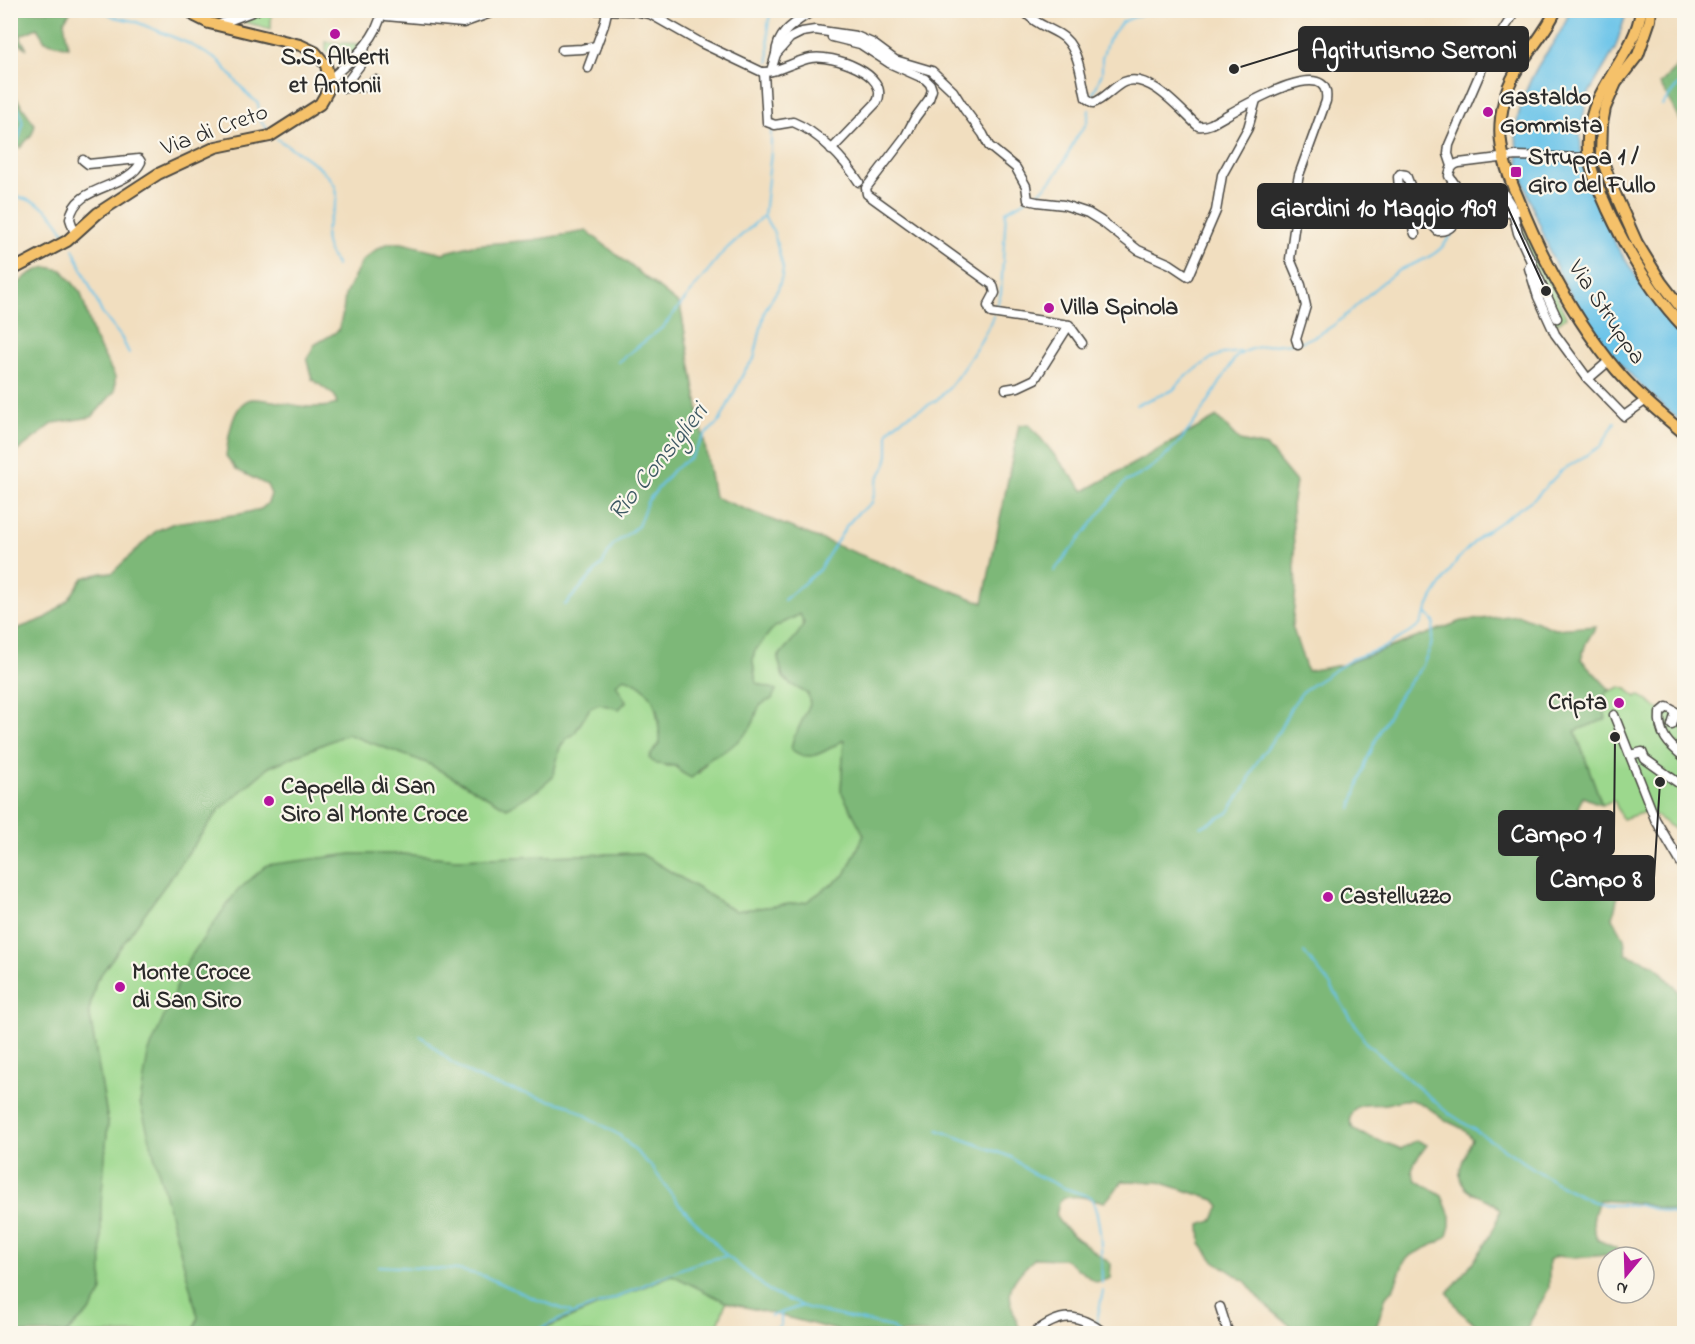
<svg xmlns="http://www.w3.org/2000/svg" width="1695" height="1344" viewBox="0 0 1695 1344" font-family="'Indie Flower',sans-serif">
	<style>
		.green { fill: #9cd88d; stroke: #64825c; stroke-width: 1.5 }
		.forest { fill: #7db878; stroke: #547252; stroke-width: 1.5 }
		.water { fill: #6cc4e9; stroke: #4c788a; stroke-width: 1.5 }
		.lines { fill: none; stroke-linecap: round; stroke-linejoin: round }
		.stream { stroke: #6cc4e9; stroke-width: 2 }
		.minor-casing { stroke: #494641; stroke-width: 11 }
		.major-casing { stroke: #494641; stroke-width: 14 }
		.minor { stroke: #fff; stroke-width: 8 }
		.major { stroke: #f5c16b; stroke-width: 10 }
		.poi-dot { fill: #b5179e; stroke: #fbf7ec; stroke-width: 2 }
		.labels { text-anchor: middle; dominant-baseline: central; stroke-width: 4.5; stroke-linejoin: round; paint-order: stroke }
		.poi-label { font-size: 24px; font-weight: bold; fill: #2b2b2b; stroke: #fbf7ec; text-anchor: start }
		.street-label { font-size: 24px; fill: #2b2b2b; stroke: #fbf7ec }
		.water-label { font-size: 26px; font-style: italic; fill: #3e5964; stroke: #fbf7ec }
		.leader { fill: none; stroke: #2b2b2b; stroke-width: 2 }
		.callout-dot { fill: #2b2b2b; stroke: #fbf7ec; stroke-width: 2 }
		.callout { fill: #2b2b2b; stroke: #2b2b2b; stroke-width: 2 }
		.callout-label { font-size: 26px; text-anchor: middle; font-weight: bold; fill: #fff }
	</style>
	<rect width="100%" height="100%" fill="#fbf7ec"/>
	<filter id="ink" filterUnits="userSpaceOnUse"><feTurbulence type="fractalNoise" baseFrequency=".0167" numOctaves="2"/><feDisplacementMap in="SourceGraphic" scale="12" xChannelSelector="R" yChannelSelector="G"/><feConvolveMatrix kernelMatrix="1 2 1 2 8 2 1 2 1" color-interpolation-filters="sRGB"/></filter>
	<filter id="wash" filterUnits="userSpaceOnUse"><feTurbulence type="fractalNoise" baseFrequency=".008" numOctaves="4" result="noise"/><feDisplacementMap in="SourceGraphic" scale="24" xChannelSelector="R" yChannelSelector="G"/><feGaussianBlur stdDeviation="1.35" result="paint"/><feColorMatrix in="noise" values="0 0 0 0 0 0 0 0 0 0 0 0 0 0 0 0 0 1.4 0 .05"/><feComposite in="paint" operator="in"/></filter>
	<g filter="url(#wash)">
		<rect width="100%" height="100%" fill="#f1debf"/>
		<g class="green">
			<polygon points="266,11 271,11 271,29 241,21 240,19"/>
			<polygon points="326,42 360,44 354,53 326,52"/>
			<polygon points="1521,225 1543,265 1566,317 1552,327 1521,242"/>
			<path d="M 801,614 C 808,636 788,641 778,658 L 783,677 L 790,684 L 808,694 L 810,704 L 793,740 L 837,744 L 844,739 L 841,791 L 864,835 L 845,875 L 806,902 L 735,911 L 640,853 L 456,859 L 402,854 L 352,854 L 316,859 L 181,1252 L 198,1317 L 193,1333 L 66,1334 L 91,1310 L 108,1122 L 89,1011 L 96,981 L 219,810 L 269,767 L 347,734 L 427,763 L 507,808 L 553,777 L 560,747 L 566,739 L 574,734 L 590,708 L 599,704 L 619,709 L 626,701 L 615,684 L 624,678 C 660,686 655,712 661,741 L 654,749 L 666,766 L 676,766 L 682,773 L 699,773 L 711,756 L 721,753 L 754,720 L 756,710 L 776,690 L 756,683 L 753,662 L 754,652 L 773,628 Z"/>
			<polygon points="1620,687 1627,689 1636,697 1639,695 1659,709 1680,714 1679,717 1681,712 1684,714 1684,724 1679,720 1684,725 1684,835 1648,811 1622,819 1614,800 1602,805 1575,730 1606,719 1604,710 1605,693"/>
			<polygon points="672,1274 726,1302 715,1333 533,1334"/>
		</g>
		<g class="forest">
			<polygon points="10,11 71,11 64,21 68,47 45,41 37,28 21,35 21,39 27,49 11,38"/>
			<polygon points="1684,52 1684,127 1660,84 1678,66"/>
			<polygon points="10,89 35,125 32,134 20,148 14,143 12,138"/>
			<path d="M 587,231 L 680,305 L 714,497 L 983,603 L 1019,425 L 1029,424 L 1084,491 L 1217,417 L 1240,441 L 1267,447 L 1296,482 L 1292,506 L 1296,589 L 1292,626 L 1307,671 L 1342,665 L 1462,621 L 1519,615 L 1555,629 L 1596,626 L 1586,643 L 1581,659 L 1610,690 L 1605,694 L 1604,710 L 1606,719 L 1575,731 L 1602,805 L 1583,797 L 1578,807 C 1584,823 1588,842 1596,856 C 1610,882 1626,883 1612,916 L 1624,938 L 1626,954 L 1655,965 L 1679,992 L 1684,1002 L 1684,1208 L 1682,1214 L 1639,1203 L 1599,1200 C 1593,1218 1590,1223 1598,1240 L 1616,1248 L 1617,1250 L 1615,1254 L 1575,1258 L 1557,1256 L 1549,1260 L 1549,1288 L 1524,1333 C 1503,1335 1477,1330 1462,1313 C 1456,1308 1453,1299 1448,1293 C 1466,1270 1496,1238 1500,1209 C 1492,1201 1486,1199 1476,1195 C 1447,1181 1464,1159 1472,1139 C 1462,1126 1460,1128 1447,1121 C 1434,1113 1427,1104 1411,1100 C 1402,1098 1394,1103 1385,1104 C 1372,1106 1353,1100 1350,1118 C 1350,1122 1352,1127 1355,1130 C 1359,1135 1392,1144 1401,1149 L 1417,1140 L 1427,1145 L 1415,1161 L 1412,1171 L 1416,1180 L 1442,1196 L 1450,1216 L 1450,1226 L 1447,1236 L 1439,1242 L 1411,1255 L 1404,1262 L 1393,1290 L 1386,1296 L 1377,1325 L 1367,1333 L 1306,1333 L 1294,1329 L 1264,1304 L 1246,1282 L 1213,1260 L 1201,1244 L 1200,1225 L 1212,1221 L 1220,1206 L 1215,1200 L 1159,1182 L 1123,1181 L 1105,1202 C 1089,1198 1075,1193 1060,1200 C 1058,1206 1055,1212 1057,1218 C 1062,1230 1100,1255 1111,1264 L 1110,1279 L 1096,1282 L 1064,1259 L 1035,1258 C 1002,1289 1007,1293 1021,1333 L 848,1333 L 726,1302 L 672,1275 L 533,1333 L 193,1333 L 198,1317 L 140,1103 L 148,1054 L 188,960 L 236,892 L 267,865 L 352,854 L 402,854 L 457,859 L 640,853 L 735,911 L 806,902 L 845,875 L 864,835 L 841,791 L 844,740 C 826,750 810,765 791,749 L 793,740 L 810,704 L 808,694 L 790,684 L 783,677 L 778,658 C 786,645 798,638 804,623 L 800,614 L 773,628 L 754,652 L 753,662 L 756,683 L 776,690 L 772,699 C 752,706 760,713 751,727 C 746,736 732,746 723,752 C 719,755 713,755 710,758 C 702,764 699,773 691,778 L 682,773 L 676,766 L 656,764 L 649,758 C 652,752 657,747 660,742 C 661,738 659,732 659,728 C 659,704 648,684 624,678 L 616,684 L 626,702 L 619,709 L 599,704 L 590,708 L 574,734 L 566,739 L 560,747 L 553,777 L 538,790 L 507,808 L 427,763 L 347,734 L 269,767 L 219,810 L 96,981 L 89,1011 L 108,1122 L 101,1204 L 102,1291 L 91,1310 L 66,1333 L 11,1333 L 11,631 L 46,618 L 68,600 L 83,578 L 102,573 L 112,573 L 156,531 L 174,523 L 240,514 L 261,509 L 268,503 L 271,494 L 267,485 L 237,470 L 226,456 C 228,440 232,402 252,399 C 266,398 293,406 309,407 C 319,407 327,408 337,404 L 335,396 L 312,379 L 307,361 L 314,345 L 338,331 L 343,313 L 345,295 L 362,261 L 377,249 L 389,243 L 402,243 L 443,253 L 473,245 L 533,240 Z"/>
			<path d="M 47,267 L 62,270 L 81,293 L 94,337 L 115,377 L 115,391 L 92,417 L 54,423 L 11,456 L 11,297 C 18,280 29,272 47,267 Z"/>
		</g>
		<path class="water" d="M 1569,11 L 1627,11 L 1615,49 L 1589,93 L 1580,129 L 1581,151 L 1588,176 L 1616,245 L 1652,301 L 1684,338 L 1684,424 C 1631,381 1584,328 1556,266 C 1549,252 1545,237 1539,223 C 1526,193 1511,150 1518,117 C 1522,99 1529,81 1538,66 C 1549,47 1564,32 1569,11 Z"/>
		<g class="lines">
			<g class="stream">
				<polyline points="102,10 114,17 134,21 190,44 219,61 247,94 258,103 260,120 267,129"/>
				<polyline points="769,62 768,25 771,10"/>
				<path d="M 10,95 C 31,124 21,130 10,160"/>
				<polyline points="1091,99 1102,73 1102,58 1108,40 1122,22 1151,10"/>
				<polyline points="1662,105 1684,78"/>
				<polyline points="771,119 771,88"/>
				<path d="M 277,139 C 294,150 313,160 327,175 C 348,196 330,210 326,231 C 323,244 331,256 337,266"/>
				<path d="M 10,195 C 39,201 51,208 65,234"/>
				<path d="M 1031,197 C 1054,185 1064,162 1075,140 C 1083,125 1087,130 1089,110"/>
				<polyline points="73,249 102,313 121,337 129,353"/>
				<polyline points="995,310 1001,293 1006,211 1026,200"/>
				<path d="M 1300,342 C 1347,327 1361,293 1400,270 C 1413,263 1429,260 1440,249 C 1445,245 1464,217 1466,212"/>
				<polyline points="618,362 663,327 723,252 763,216"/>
				<polyline points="1136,405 1173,390 1185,377 1212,358 1223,354 1240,352"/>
				<path d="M 1054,571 L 1125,482 C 1178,461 1206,405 1235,358 C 1250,345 1275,345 1294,343"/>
				<path d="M 784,600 L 819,570 L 847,525 L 858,513 L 872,503 L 878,478 L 885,467 L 888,455 L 888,432 C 900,416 919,412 935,401 C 952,389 986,336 993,316"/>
				<polyline points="565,605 603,563 613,545 638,526 647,502 673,470 691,457 705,435 720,421 745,370 754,359 765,310 778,289 782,276 783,268 774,233 764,216 771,152 771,125"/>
				<polyline points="1351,809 1366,762 1380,731 1401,693 1422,667 1431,646 1434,622 1426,613"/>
				<polyline points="1201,827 1228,813 1246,786 1255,765 1279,731 1291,707 1304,690 1352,659 1383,648 1414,630 1420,625 1433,597 1457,560 1480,536 1536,497 1561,471 1601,446 1615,422"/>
				<polyline points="1304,952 1331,986 1366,1043 1447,1112 1556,1183 1591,1201 1607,1205 1639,1205 1684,1217"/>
				<polyline points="420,1035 450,1061 472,1075 492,1084 570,1106 619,1135 651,1166 678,1203 727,1256 772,1293 802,1306"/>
				<path d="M 938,1130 L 1011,1157 L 1030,1172 L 1064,1188 L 1091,1197 C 1103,1223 1101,1254 1102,1283"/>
				<polyline points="378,1266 458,1270 484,1276 535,1299 571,1312"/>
				<polyline points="771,1316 802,1306 818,1311 891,1327 899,1334"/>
				<polyline points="1098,1325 1097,1320 1103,1291"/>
				<path d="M 532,1334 C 559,1317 588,1309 618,1297 C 654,1281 688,1262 727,1256"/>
				<polyline points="768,1334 781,1325 781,1312"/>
			</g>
		</g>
	</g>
	<g filter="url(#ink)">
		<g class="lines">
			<g class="minor-casing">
				<g id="minor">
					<path d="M 592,10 L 634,11 L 650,14 L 701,43 L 762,72 C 778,73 794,61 811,58 C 832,54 891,74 877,102 L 831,150"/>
					<path d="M 1023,10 C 1034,23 1045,26 1059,34 C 1079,45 1081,77 1086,98 L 1093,103 C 1105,99 1113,87 1124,82 C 1149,71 1181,111 1198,126 C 1203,127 1206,126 1211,124 C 1227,116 1333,48 1326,101 L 1299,175 L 1295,195 L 1296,215 L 1290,259 L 1301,285 L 1306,306 L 1296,339 L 1298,345"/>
					<polyline points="382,14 386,16 463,23 499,10"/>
					<polyline points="220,24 257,10"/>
					<polyline points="832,37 860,44 889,63 925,79 930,84 932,90 929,99 915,118 905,137 866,188 867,194 993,285 995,293 988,306 991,313 1069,325 1082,343"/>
					<polyline points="1499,37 1516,10"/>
					<polyline points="365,47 360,65 345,85 345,88 365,87 375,80"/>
					<polyline points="562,50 582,49 596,46"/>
					<path d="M 776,54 C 777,31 797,22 814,10"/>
					<polyline points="588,68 604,25 607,12"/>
					<polyline points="771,71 776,54 790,38 802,32 815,30 856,36 872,43 895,60 932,71 953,91 965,110 983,134 989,146 1016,168 1026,186 1028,200 1037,202 1064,205 1088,213 1101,221 1138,250 1170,264 1188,276 1216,211 1222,175 1248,128 1256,100"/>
					<path d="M 764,73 L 767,122 L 775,125 L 793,122 C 818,132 844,159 859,182"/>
					<path d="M 329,80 C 350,61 377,41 382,11"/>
					<polyline points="1452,166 1448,154 1449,145 1484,64 1499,37 1518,39 1531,48"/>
					<polyline points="1502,191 1511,205 1518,233 1557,318"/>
					<path d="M 1523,210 L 1506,213 L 1477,203 L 1463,196 L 1449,176 C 1450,169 1452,165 1459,163 L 1516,156 L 1589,158"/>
					<path d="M 75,234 L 70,219 C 74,184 128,190 141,162 L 139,159 L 88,164 L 83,160"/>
					<path d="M 1415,234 L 1399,188 L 1398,177 L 1400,174 L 1406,175 C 1413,194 1423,217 1438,231 C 1456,232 1460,211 1468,198"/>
					<polyline points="1532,261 1529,268 1538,297 1555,334 1588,379 1624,416 1646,400"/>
					<polyline points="1588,379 1609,361"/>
					<polyline points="1006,389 1018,387 1035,379 1069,325"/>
					<polyline points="1614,715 1655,819 1684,868"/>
					<path d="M 1672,725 L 1676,712 L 1667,707 L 1660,713 C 1658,734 1669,745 1684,757"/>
					<polyline points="1630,755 1642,752 1645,759 1684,787"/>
					<polyline points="1220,1307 1227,1329 1231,1334"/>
					<path d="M 1033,1334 C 1061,1311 1078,1313 1106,1334"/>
				</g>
			</g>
			<g class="major-casing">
				<g id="major">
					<path d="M 1556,10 C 1541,43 1512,65 1504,101 C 1501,114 1499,128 1501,142 C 1503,162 1510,180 1518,198 C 1541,256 1570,311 1609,361 C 1630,388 1657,411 1684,433"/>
					<path d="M 1641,10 C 1637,46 1606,76 1594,109 C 1589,124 1586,142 1589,158 C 1592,176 1601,193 1608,210 C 1628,253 1651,293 1684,327"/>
					<polyline points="1651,10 1650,20 1638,55 1616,83 1605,108 1602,124 1601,156 1612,187 1637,243 1661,282 1684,312"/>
					<polyline points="10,271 67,241 98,213 158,174 216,147 270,136 320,104 327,92 329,80 326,65 315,52 300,45 209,23 195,16 190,10"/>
				</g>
			</g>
			<use href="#minor" class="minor"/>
			<use href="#major" class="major"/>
		</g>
	</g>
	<g class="poi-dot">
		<circle cx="335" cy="34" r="6"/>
		<circle cx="1488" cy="112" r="6"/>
		<rect x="1510" y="166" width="12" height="12" rx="3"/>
		<circle cx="1049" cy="308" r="6"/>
		<circle cx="1619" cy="703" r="6"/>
		<circle cx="269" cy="801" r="6"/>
		<circle cx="1328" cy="897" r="6"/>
		<circle cx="120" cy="987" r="6"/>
	</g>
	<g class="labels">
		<g class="poi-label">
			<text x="335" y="58" text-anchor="middle">S.S. Alberti<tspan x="335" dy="28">et Antonii</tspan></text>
			<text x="1500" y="98">Gastaldo<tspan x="1500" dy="28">Gommista</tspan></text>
			<text x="1528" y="158">Struppa 1 /<tspan x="1528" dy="28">Giro del Fullo</tspan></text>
			<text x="1061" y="308">Villa Spinola</text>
			<text x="1607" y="703" text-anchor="end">Cripta</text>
			<text x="281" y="787">Cappella di San<tspan x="281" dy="28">Siro al Monte Croce</tspan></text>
			<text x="1340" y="897">Castelluzzo</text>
			<text x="132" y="973">Monte Croce<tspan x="132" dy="28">di San Siro</tspan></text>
		</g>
		<g class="street-label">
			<text transform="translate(215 131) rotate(-20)">Via di Creto</text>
			<text transform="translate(1606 313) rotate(56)">Via Struppa</text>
		</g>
		<g class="water-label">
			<text transform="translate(659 463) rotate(-51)">Rio Consiglieri</text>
		</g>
	</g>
	<path class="leader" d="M1234 69L1299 49M1546 291L1507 206M1615 737L1614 833M1660 782L1654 878"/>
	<g class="callout-dot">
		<circle cx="1234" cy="69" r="6"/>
		<circle cx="1546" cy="291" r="6"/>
		<circle cx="1615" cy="737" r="6"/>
		<circle cx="1660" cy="782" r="6"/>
	</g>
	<g class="callout">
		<rect x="1299" y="27" width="229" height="44" rx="6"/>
		<rect x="1258" y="184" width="249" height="44" rx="6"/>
		<rect x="1499" y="811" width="115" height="44" rx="6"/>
		<rect x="1537" y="856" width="117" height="44" rx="6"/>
	</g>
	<g class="callout-label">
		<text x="1414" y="58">Agriturismo Serroni</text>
		<text x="1383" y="216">Giardini 10 Maggio 1909</text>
		<text x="1556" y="842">Campo 1</text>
		<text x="1596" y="887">Campo 8</text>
	</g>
	<rect width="1695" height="1344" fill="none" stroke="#fbf7ec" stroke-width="36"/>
	<g transform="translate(1626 1275) rotate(199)"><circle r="28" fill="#fbf7ec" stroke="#a8a59f" stroke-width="1.5"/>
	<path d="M0-4.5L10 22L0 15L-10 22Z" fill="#b5179e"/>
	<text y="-9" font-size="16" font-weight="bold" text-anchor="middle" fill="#2b2b2b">N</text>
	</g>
</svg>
